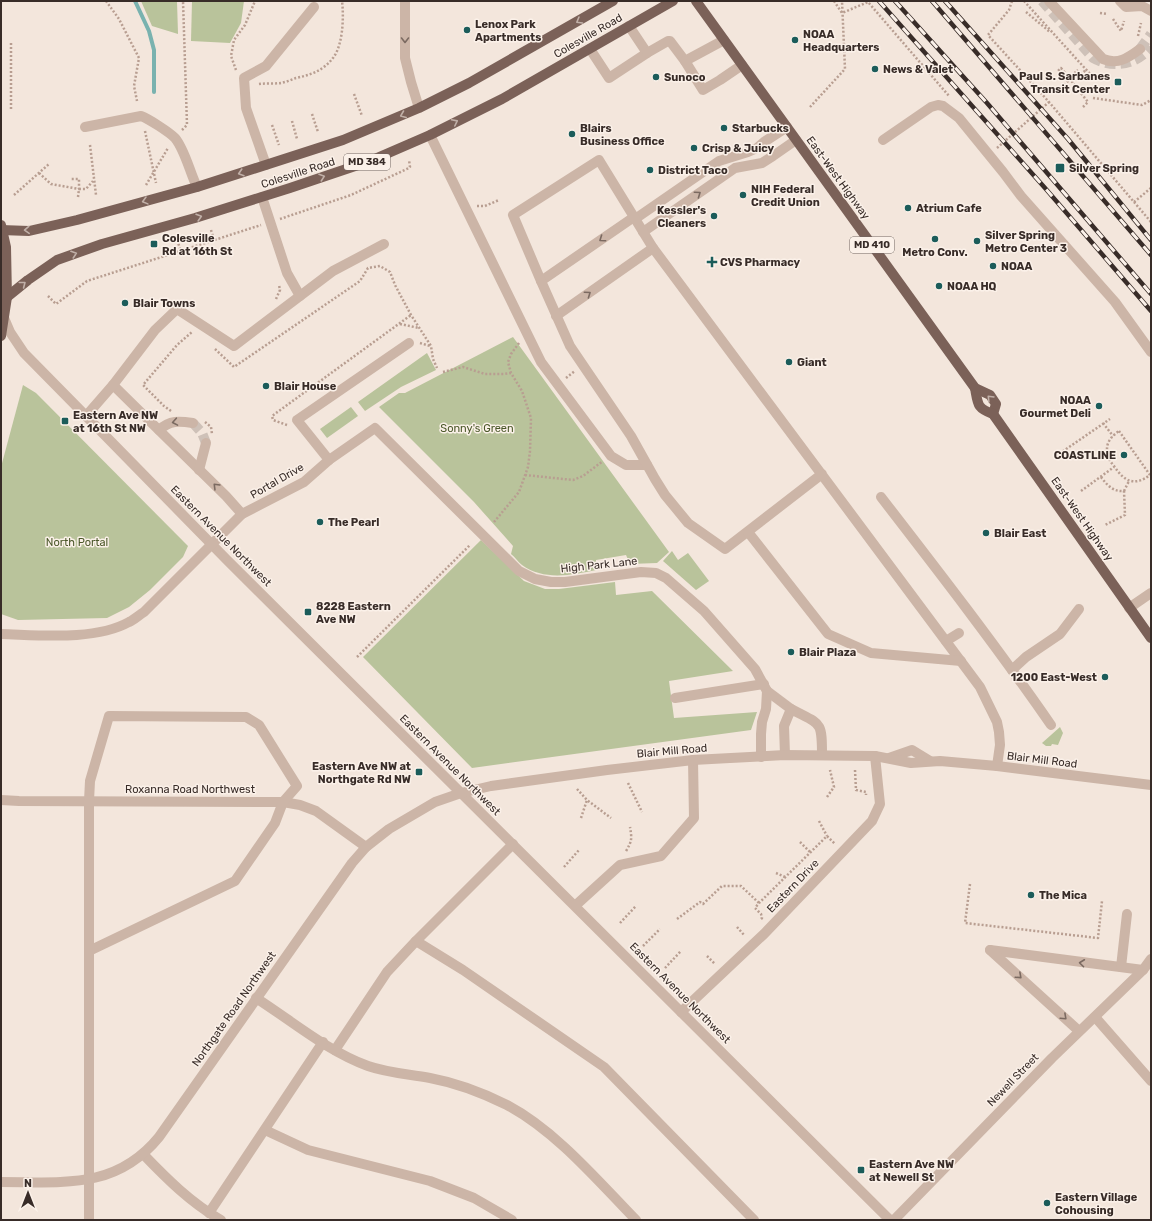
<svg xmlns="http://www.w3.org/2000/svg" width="1152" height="1221" viewBox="0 0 1152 1221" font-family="Rubik,sans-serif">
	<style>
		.green { fill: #b9c39b }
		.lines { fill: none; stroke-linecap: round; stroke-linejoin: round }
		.stream { stroke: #79b2af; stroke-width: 4 }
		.minor-tunnel { stroke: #cec1b8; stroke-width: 10; stroke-dasharray: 10 5; stroke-linecap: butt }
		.path { stroke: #b89e91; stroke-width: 2.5; stroke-dasharray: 2 2; stroke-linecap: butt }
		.minor { stroke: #ccb5a7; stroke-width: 10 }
		.major { stroke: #7b6158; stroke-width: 10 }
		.rail-casing { stroke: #382c28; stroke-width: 4.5 }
		.rail { stroke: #fbf1e9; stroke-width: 3; stroke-dasharray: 9; stroke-linecap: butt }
		.oneway { stroke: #c1b0a8 }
		.oneway2 { stroke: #7b6a61 }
		.poi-dot { fill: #1b5c5a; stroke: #fbf1e9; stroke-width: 1.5 }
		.labels { text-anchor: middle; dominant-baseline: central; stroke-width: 3; stroke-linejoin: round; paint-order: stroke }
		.shield { fill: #fbf1e9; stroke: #726762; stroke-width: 1 }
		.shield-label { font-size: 10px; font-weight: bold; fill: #382c28 }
		.poi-label { font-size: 11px; font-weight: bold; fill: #382c28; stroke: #fbf1e9; text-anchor: start }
		.street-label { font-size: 11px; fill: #382c28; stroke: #fbf1e9 }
		.park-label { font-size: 11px; fill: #4b582a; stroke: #fbf1e9 }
	</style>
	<rect width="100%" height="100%" fill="#f3e6dc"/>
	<g class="green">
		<polygon points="141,1 177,1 178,34 152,26"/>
		<polygon points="192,1 244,1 241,23 230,43 191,41"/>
		<path d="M 513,337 L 669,552 L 657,563 L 630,564 L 626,555 L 596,560 L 596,570 C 572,575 544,581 522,565 C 518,562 515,557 511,554 L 513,546 L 474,502 L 379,407 L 399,393 L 405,393 Z"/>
		<polygon points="427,353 436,370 401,387 365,411 358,402"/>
		<polygon points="23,385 36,393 188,546 183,557 150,590 129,607 107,618 18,620 1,614 1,467"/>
		<polygon points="351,407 358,416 327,438 320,429"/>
		<polygon points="481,540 524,581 545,589 559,589 615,582 616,595 652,591 733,671 669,681 674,718 757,712 751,730 472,768 363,657"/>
		<polygon points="672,551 678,560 688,553 709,581 696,590 663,561"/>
		<polygon points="1060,727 1063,733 1058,745 1052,744 1051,746 1046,746 1042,743"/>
	</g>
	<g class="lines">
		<polyline class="stream" points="135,1 149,31 154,50 154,92"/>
		<g class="minor-tunnel">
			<path d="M 1042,1 L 1093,58 C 1112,69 1137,65 1151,47"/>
			<polyline points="1140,49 1151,34"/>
			<polyline points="193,423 202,433 206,443"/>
		</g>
		<g class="path">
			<polyline points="106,1 119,19 139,58 134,86 137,101"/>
			<polyline points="834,1 842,13 868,2 949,96"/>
			<polyline points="1012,1 1009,10 988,35 1049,102 1151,222"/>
			<polyline points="1024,1 1091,75"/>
			<polyline points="1026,12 1050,32"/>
			<polyline points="1100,13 1107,14"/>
			<polyline points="1113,19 1121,31 1124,21"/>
			<polyline points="1138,36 1141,23"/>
			<polyline points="11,43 11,110"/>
			<polyline points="236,70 231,56 234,40 245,25 255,1"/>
			<path d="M 259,84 C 266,83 274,84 281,83 C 286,82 291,80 296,78 C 310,75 323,71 333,58 C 343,45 344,17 342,1"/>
			<polyline points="1064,85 1068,81 1058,71 1061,68 1069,78 1078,70"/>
			<polyline points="354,94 362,116"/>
			<polyline points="1093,98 1142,105 1151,100"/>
			<polyline points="810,107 845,69 842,1"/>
			<polyline points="1083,107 1088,102 1072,82 1086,70"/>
			<polyline points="312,114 318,132"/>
			<polyline points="292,121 297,139"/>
			<polyline points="272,125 279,145"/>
			<polyline points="182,130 187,125 183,1"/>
			<polyline points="145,131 156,183"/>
			<polyline points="90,145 96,195"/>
			<polyline points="997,148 1049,102"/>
			<polyline points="39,173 51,184 79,189 79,179 70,179"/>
			<polyline points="146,185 168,148"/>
			<polyline points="14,195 49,164"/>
			<polyline points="78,197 79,189 86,189 93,181"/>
			<polyline points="1134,202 1151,188"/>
			<polyline points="477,206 485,206 499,200"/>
			<polyline points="280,219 351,195 409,168 410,167 409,160"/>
			<polyline points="211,230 214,240"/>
			<polyline points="177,240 181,251"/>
			<polyline points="48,296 56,304 87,281 261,225"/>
			<polyline points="276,299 280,290 279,285"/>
			<polyline points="400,324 419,328"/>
			<polyline points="420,343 430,346"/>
			<polyline points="215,349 234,367 360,281 368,268 380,266 390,272 395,285 411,315 431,346 433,359 437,368"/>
			<polyline points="443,372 463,367 485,374 504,374 511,373"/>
			<polyline points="566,378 575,371"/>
			<polyline points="171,411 164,406 143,385 177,345 192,332"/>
			<polyline points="205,422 211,427 212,434"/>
			<polyline points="1103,423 1113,436"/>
			<polyline points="287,425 273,420 272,416 411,315"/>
			<path d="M 1119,431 L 1150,475 C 1134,487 1124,481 1114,466 C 1110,461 1106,456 1107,449 C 1107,441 1113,435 1119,431 Z"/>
			<polyline points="1056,456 1110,419"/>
			<polyline points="525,475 573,480 583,476 603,461"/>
			<path d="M 1101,477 C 1107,485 1113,492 1124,491 L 1125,515 L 1105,525"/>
			<polyline points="1081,491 1114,467"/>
			<polyline points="1124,491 1129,481"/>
			<polyline points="494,522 519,492 528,467 530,451 531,418 522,391 511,373 508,362 511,354 519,343"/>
			<polyline points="357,657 470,545"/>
			<polyline points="855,770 856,790 866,792 866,795"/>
			<polyline points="628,783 642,812"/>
			<polyline points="577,789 587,800 611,818"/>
			<polyline points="827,797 834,787 830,770"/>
			<polyline points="581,818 587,800"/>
			<polyline points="819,821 827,836"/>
			<polyline points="800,842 810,852"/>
			<path d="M 626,851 C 632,841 632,839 630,827"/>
			<polyline points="564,867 579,850"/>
			<polyline points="776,873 785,877"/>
			<polyline points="970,884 965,923 1098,938 1102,901"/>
			<polyline points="677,919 700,902 703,904 722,886 741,886 759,903"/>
			<polyline points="761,919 762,918 761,914 755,908 759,903 827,836 835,844"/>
			<polyline points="620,923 636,906"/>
			<polyline points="737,927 744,935"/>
			<polyline points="643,946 660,929"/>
			<polyline points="707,956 715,964"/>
			<polyline points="665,968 681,951"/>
		</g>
		<g class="minor">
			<polyline points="405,1 405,58 411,82 419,108"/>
			<path d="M 1049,1 L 1103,59 C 1118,65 1128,58 1140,49"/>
			<polyline points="1120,1 1126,7 1142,6 1151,11"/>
			<polyline points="590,49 609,78 647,53 629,26"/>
			<polyline points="647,53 668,41 670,41 685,61 724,40"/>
			<polyline points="685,61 703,90 720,80 742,65"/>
			<path d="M 85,127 L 141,116 C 149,119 169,132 175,138 C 185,150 190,173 197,187"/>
			<polyline points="430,135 541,362 611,456 626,465 647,465"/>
			<polyline points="883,140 931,107 938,105 943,106 959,118 1003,172 1021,196 1115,302 1151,352"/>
			<polyline points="266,165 246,108 244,78 266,66 314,7"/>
			<polyline points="262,197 287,273 300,296"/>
			<polyline points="635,219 719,161 748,152 757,148 764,142 787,127"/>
			<polyline points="643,232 735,168 762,163 773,156 796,140"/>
			<polyline points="541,281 634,217"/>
			<polyline points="556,316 653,248"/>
			<polyline points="4,318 10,332 24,353 86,416 227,560 890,1220"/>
			<polyline points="113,385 226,496 242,514"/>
			<polyline points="86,416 113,385 155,330 177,309 234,346 333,271 384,244"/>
			<path d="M 159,430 C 170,420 179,421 193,423"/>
			<polyline points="329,460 297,420 409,343"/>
			<polyline points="199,470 206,443"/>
			<polyline points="822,474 725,549 688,523 665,495 655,479 631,436 570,346 541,281 513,215 599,160 653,248 980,687 997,722 999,732 1000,745 997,766"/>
			<path d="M 881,497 C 939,572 997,647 1051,725"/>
			<polyline points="748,532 828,634 871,653 961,661"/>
			<polyline points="1129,608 1151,593"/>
			<path d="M 1,634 C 39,635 95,641 129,622 C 134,620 139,615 144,612 L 242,514 L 304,482 L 329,460 L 375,428 L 519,571 L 535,579 L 551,582 L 565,582 L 641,572 L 656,573 L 666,578 L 704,611 L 755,669 L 767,691 L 766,709 L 762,722 L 761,734 L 761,757"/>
			<polyline points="946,641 959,633"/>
			<polyline points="1012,670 1026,657 1060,634 1079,609"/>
			<polyline points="767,691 791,709"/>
			<polyline points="675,698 764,684"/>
			<path d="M 785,755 L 784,726 L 791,709 C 821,725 822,720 822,755"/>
			<polyline points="889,758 912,750 930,761"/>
			<polyline points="1,800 19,801 283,802 300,805 316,811 366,847"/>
			<polyline points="576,905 620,865 661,856 694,818 693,760"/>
			<polyline points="416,941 463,970 604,1067 754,1220"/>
			<polyline points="990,950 1143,970"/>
			<polyline points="990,950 1079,1031"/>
			<polyline points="89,951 235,881 275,823 283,802 297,786 259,725 246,717 109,716 90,781 89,801 89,1220"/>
			<polyline points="1121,967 1127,914"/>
			<path d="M 256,998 C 292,1021 327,1051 368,1066 C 388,1073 409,1074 430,1078 C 457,1083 483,1093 507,1105 C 556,1131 598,1181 636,1220"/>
			<polyline points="681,1012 764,934 872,821 880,804 875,756"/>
			<polyline points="1095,1017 1151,1081"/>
			<polyline points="335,1050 387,972 416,941 513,844"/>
			<polyline points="265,1130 308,1150 430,1181 474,1198 512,1220"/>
			<path d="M 143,1154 C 167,1179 191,1203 221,1220"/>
			<path d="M 1,1182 C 62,1182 116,1190 159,1137 L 352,863 L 366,847 L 389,829 L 435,802 L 461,793 L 491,786 L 607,770 L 693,760 L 785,755 L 875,756 L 911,763 L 940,761 L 997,766 L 1151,785"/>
			<polyline points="209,1213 323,1042"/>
			<polyline points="894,1220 1052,1058 1143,970 1151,959"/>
		</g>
		<g class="major">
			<polyline points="696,1 975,388 990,395 996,404 993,414"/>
			<polyline points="1,230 29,231 77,220 197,187 343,140 419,108 469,83 613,1"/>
			<polyline points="7,297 28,280 57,260 102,244 195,218 290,188 370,161 430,135 502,99 673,1"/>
			<polyline points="1,336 7,297 6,247 1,225"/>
			<path d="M 975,388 C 978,405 977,408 993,414 L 1151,638"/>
		</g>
		<g class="rail-casing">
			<g id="rail">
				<polyline points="879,1 1045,188 1151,311"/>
				<polyline points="895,1 987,103 1151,294"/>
				<polyline points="932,1 1151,255"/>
				<polyline points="945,1 1068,139 1151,240"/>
			</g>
		</g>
		<use href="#rail" class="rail"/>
	</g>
	<defs><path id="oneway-chevron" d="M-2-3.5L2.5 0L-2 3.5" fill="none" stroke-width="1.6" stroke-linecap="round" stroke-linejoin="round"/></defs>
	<g class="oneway">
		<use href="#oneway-chevron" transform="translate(579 21) rotate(150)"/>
		<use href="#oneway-chevron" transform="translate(403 115) rotate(158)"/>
		<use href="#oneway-chevron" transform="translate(455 122) rotate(-27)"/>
		<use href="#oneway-chevron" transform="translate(241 173) rotate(162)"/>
		<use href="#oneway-chevron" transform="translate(322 177) rotate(-19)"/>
		<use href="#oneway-chevron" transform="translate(145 201) rotate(165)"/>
		<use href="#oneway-chevron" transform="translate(199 217) rotate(-17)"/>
		<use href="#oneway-chevron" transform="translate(27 230) rotate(177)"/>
		<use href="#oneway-chevron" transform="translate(74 254) rotate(-19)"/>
		<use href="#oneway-chevron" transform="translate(23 284) rotate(-38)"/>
		<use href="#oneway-chevron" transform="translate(990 398) rotate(-134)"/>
	</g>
	<g class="oneway2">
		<use href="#oneway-chevron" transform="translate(405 40) rotate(90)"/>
		<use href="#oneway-chevron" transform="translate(698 194) rotate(-35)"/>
		<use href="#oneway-chevron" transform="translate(602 239) rotate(145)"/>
		<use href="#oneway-chevron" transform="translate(588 294) rotate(-35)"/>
		<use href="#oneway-chevron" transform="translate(175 422) rotate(170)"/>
		<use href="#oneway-chevron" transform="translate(216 486) rotate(-135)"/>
		<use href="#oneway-chevron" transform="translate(1082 963) rotate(-173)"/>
		<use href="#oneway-chevron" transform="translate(1019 976) rotate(42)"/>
		<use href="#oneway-chevron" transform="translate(1064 1017) rotate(43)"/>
	</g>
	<g class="poi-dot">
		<circle cx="467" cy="30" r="4"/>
		<circle cx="795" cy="40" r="4"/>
		<circle cx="875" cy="69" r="4"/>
		<circle cx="656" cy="77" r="4"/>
		<rect x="1114" y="78" width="8" height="8" rx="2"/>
		<circle cx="724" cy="128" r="4"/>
		<circle cx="572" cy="134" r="4"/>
		<circle cx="694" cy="148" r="4"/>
		<rect x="1055" y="163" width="10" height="10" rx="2"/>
		<circle cx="650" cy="170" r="4"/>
		<circle cx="743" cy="195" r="4"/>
		<circle cx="908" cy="208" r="4"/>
		<circle cx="714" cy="216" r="4"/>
		<circle cx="935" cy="239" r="4"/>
		<circle cx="977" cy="241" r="4"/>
		<rect x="150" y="240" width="8" height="8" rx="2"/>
		<path d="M710 256h4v4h4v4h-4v4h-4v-4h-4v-4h4z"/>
		<circle cx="993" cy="266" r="4"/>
		<circle cx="939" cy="286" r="4"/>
		<circle cx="125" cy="303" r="4"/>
		<circle cx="789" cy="362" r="4"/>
		<circle cx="266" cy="386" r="4"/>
		<circle cx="1099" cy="406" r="4"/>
		<rect x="61" y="417" width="8" height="8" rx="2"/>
		<circle cx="1124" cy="455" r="4"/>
		<circle cx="320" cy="522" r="4"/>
		<circle cx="986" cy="533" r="4"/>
		<rect x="304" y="608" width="8" height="8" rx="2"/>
		<circle cx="791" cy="652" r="4"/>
		<circle cx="1105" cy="677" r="4"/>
		<rect x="415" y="768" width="8" height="8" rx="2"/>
		<circle cx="1031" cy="895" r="4"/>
		<rect x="857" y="1166" width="8" height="8" rx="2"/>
		<circle cx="1047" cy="1203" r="4"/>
	</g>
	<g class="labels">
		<g class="shield">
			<rect x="344" y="154" width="46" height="16" rx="3"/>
			<rect x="850" y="237" width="44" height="16" rx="3"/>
		</g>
		<g class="shield-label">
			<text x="367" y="162">MD 384</text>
			<text x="872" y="245">MD 410</text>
		</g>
		<g class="poi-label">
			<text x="475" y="24">Lenox Park<tspan x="475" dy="13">Apartments</tspan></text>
			<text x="803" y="34">NOAA<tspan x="803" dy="13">Headquarters</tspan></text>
			<text x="883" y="69">News &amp; Valet</text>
			<text x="1110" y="76" text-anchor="end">Paul S. Sarbanes<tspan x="1110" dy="13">Transit Center</tspan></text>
			<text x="664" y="77">Sunoco</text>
			<text x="580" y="128">Blairs<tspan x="580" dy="13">Business Office</tspan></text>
			<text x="732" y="128">Starbucks</text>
			<text x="702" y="148">Crisp &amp; Juicy</text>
			<text x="1069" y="168">Silver Spring</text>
			<text x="658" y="170">District Taco</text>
			<text x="751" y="189">NIH Federal<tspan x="751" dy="13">Credit Union</tspan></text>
			<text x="916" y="208">Atrium Cafe</text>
			<text x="706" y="210" text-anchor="end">Kessler's<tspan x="706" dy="13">Cleaners</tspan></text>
			<text x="985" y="235">Silver Spring<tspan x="985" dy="13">Metro Center 3</tspan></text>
			<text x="162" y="238">Colesville<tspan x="162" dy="13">Rd at 16th St</tspan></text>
			<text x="935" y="252" text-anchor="middle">Metro Conv.</text>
			<text x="720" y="262">CVS Pharmacy</text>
			<text x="1001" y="266">NOAA</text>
			<text x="947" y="286">NOAA HQ</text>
			<text x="133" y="303">Blair Towns</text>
			<text x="797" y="362">Giant</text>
			<text x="274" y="386">Blair House</text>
			<text x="1091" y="400" text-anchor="end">NOAA<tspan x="1091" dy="13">Gourmet Deli</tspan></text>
			<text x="73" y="415">Eastern Ave NW<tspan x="73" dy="13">at 16th St NW</tspan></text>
			<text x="1116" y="455" text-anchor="end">COASTLINE</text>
			<text x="328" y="522">The Pearl</text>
			<text x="994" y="533">Blair East</text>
			<text x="316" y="606">8228 Eastern<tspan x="316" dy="13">Ave NW</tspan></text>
			<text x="799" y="652">Blair Plaza</text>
			<text x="1097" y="677" text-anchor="end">1200 East-West</text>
			<text x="411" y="766" text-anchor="end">Eastern Ave NW at<tspan x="411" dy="13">Northgate Rd NW</tspan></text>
			<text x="1039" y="895">The Mica</text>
			<text x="869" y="1164">Eastern Ave NW<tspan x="869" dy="13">at Newell St</tspan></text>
			<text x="1055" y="1197">Eastern Village<tspan x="1055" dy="13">Cohousing</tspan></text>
		</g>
		<g class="street-label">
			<text transform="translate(588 36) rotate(-30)">Colesville Road</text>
			<text transform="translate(298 173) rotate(-18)">Colesville Road</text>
			<text transform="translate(838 178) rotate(54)">East-West Highway</text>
			<text transform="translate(277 481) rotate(-30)">Portal Drive</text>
			<text transform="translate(1082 519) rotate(55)">East-West Highway</text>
			<text transform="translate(221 536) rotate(45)">Eastern Avenue Northwest</text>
			<text transform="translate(599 565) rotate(-6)">High Park Lane</text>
			<text transform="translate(672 751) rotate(-5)">Blair Mill Road</text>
			<text transform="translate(1042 760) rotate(7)">Blair Mill Road</text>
			<text transform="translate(450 765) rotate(45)">Eastern Avenue Northwest</text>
			<text x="190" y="789">Roxanna Road Northwest</text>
			<text transform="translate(793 886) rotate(-46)">Eastern Drive</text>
			<text transform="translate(680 993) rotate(45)">Eastern Avenue Northwest</text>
			<text transform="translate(234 1009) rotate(-55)">Northgate Road Northwest</text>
			<text transform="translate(1013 1080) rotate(-46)">Newell Street</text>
		</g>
		<g class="park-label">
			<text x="477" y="428">Sonny's Green</text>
			<text x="77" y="542">North Portal</text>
		</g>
	</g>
	<rect width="1152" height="1221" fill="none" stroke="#382c28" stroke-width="4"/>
	<g transform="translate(28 1193)" stroke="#fbf1e9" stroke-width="3" paint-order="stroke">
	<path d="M0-3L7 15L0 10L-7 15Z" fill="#382c28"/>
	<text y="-6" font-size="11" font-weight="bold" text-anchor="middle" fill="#382c28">N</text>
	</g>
</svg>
